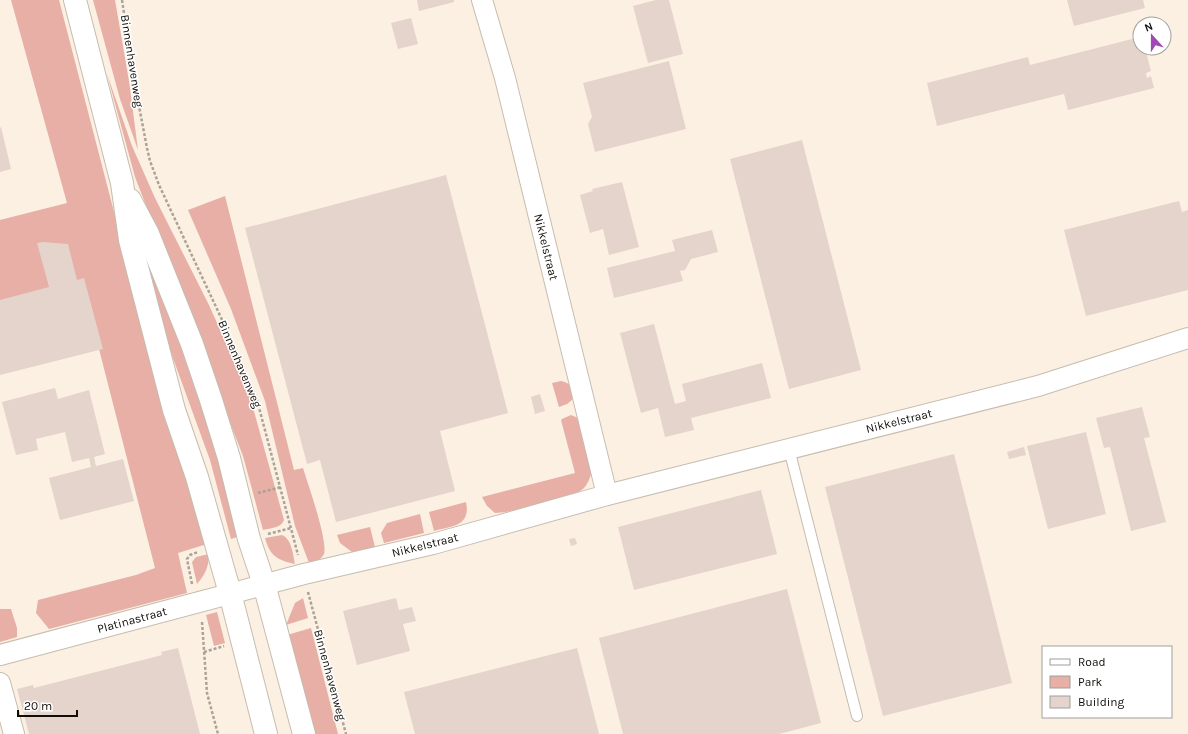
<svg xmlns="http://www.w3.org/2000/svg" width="1188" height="734" viewBox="0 0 1188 734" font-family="Karla,sans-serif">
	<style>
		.green { fill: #e7afa5 }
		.building { fill: #e4d4cb }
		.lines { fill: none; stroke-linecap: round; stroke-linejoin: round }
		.service-casing { stroke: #c6bcaf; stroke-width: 12 }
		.minor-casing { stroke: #c6bcaf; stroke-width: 22 }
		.secondary-casing { stroke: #c6bcaf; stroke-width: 24 }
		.path { stroke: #aba398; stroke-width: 2.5; stroke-dasharray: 3 2; stroke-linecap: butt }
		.service { stroke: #fff; stroke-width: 10 }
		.minor { stroke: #fff; stroke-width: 20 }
		.secondary { stroke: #fff; stroke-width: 22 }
		.labels { text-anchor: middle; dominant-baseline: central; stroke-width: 3; stroke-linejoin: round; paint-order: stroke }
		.street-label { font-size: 12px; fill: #110e09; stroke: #fff }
	</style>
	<rect width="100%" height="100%" fill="#fbf0e2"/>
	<g class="green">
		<polygon points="11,0 59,0 154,366 207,544 178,553 187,593 49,629 36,613 38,600 136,575 155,568 99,349 0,374 0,220 67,203"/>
		<polygon points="93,0 115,0 129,81 138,150 120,99"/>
		<path d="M 107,74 L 132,146 L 155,198 L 208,303 L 249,393 L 284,520 C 281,528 271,528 263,530 L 243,456 L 135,177 Z"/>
		<path d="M 225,196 L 294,470 L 303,468 C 308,484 328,541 324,554 C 321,560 315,561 309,563 L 295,526 L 265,401 L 231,309 L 188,210 Z"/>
		<polygon points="137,238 164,289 243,535 231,539 210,460 170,350"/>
		<path d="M 561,381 C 572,383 574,390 572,400 L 567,404 L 559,407 L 552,383 Z"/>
		<path d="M 571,415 L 578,418 L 592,472 C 590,477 588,484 584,488 C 573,499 523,508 506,512 L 495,513 L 487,506 L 482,497 L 575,473 L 561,420 L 562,419 Z"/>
		<path d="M 466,502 C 471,526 453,526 434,531 L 429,512 Z"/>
		<polygon points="420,514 424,533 384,543 381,533 387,523"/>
		<polygon points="370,527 375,547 352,552 340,543 337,535"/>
		<path d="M 282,535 C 292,539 293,555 295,564 C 277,560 270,556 265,538 Z"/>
		<path d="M 209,554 C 209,566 205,575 197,584 L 192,562 L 196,557 Z"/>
		<polygon points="303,598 308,618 286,625 295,603"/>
		<polygon points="0,609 11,609 17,628 17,637 0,642"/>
		<polygon points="217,612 225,643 214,646 206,615"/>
		<polygon points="311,628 338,734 314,734 287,635"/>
	</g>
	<g class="building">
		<polygon points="417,0 454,0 454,2 419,11"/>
		<polygon points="656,0 669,0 683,54 648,63 633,6"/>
		<polygon points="1067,0 1143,0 1145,8 1074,26"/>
		<polygon points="411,18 418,44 398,49 391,23"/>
		<polygon points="1140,37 1140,48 1145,48 1151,71 1146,73 1147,78 1151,76 1154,88 1068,110 1064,94 937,126 927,83 1028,57 1030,65"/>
		<polygon points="669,61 686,129 595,152 588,124 592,117 583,83"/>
		<polygon points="1,127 11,169 0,172 0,128"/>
		<polygon points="802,140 861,370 789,389 730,159"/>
		<polygon points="446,175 508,413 440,431 455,491 336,522 320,460 307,464 245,228"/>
		<polygon points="622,182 639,247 609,255 603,229 590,233 580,195 593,191 592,189"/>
		<polygon points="1179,201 1182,212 1188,210 1188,290 1086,316 1064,230"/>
		<polygon points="712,230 718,252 691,259 685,270 680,271 683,281 614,298 607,268 675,251 672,240"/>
		<polygon points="43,242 68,244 77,280 84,278 103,349 0,375 0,300 49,287 37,243"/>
		<polygon points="654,324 675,404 686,401 682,384 762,363 771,398 691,418 694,430 665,437 658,408 641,413 620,333"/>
		<polygon points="55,388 58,399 89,390 105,454 94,457 96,466 123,459 134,501 60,520 49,478 91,467 89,458 72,462 65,432 36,439 38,450 16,455 2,402"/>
		<polygon points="540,394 545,411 535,414 531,397"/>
		<polygon points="1142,407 1150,437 1144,438 1166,522 1131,531 1110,447 1104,448 1096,418"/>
		<polygon points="1086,432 1106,514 1048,529 1027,446"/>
		<polygon points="1024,447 1026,455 1009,459 1007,452"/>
		<polygon points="954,454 1012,683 883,716 825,487"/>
		<polygon points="761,490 777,554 634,590 618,527"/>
		<polygon points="575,538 577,544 571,546 569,539"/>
		<polygon points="787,589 821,723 779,734 623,734 599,638"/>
		<polygon points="396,598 399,610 412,607 416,621 403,624 410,651 357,665 343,611"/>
		<polygon points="178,648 200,734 29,734 17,689 33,685 34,688 162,655 161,652"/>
		<polygon points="577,648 599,734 415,734 404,692"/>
	</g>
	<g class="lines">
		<g class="service-casing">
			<polyline id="service" points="789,449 857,716"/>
		</g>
		<g class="minor-casing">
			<g id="minor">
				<polyline points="482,0 505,78 607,495"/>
				<polyline points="0,655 304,574 433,544 607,495 1038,386 1188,338"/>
				<polyline points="0,683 14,734"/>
			</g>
		</g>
		<g class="secondary-casing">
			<g id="secondary">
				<polyline points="75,0 122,183 130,240 174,410 197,477 230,593 266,734"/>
				<polyline points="130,200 148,234 192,344 211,400 229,458 249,539 264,584 304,734"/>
			</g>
		</g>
		<g class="path">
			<polyline points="122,0 134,80 147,148 150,161 159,185 224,324 257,400 298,555"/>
			<polyline points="258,493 281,487"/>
			<polyline points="268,534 291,528"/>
			<polyline points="192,584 187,559 190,555 198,552"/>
			<polyline points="308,592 346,734"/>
			<polyline points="202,622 207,693 218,734"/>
			<polyline points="204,652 224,646"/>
		</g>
		<use href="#service" class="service"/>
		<use href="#minor" class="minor"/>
		<use href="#secondary" class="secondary"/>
	</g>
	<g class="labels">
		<g class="street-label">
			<text transform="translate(132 61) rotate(81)">Binnenhavenweg</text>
			<text transform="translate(546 247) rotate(76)">Nikkelstraat</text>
			<text transform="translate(240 364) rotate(67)">Binnenhavenweg</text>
			<text transform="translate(899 421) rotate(-14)">Nikkelstraat</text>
			<text transform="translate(425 545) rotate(-14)">Nikkelstraat</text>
			<text transform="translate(132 620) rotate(-15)">Platinastraat</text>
			<text transform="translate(330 675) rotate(75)">Binnenhavenweg</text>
		</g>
	</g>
	<rect x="1042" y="646" width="130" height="72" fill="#ffffff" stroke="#a09f9d"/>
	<rect x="1050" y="659" width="20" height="6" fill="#ffffff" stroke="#a09f9d"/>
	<text x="1078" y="666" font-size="12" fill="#110e09">Road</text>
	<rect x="1050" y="676" width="20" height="12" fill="#e7afa5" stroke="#a09f9d"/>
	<text x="1078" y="686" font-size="12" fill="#110e09">Park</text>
	<rect x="1050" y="696" width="20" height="12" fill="#e4d4cb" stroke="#a09f9d"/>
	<text x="1078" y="706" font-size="12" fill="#110e09">Building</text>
	<g transform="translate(1152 36) rotate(339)"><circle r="19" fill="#ffffff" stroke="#a09f9d"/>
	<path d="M0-3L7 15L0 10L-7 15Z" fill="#a148b4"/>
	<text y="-6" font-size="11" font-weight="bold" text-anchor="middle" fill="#110e09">N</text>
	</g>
	<path d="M18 710v6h59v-6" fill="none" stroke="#110e09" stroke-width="2"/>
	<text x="24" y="710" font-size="12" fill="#110e09" stroke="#ffffff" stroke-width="3" paint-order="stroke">20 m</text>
</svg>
